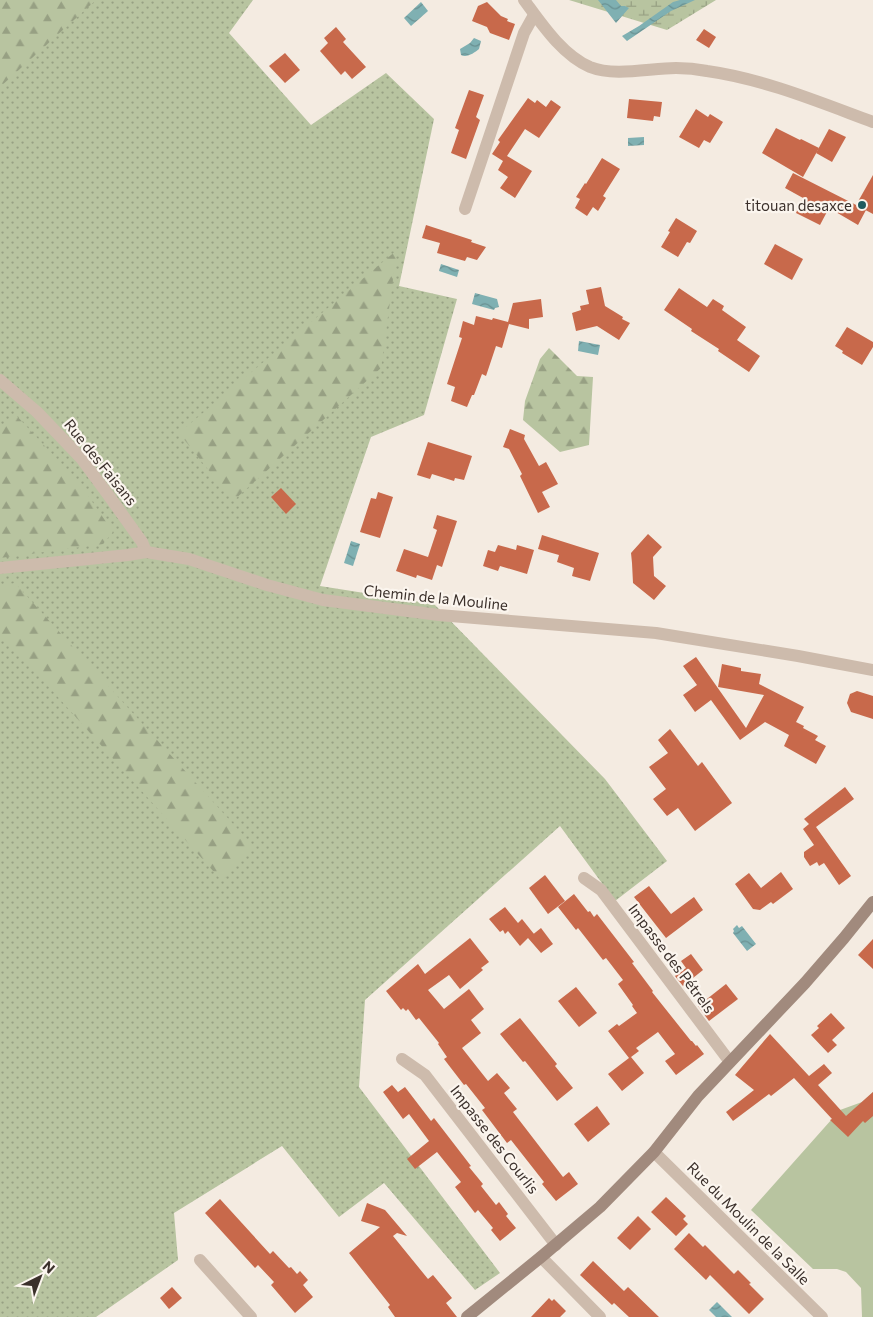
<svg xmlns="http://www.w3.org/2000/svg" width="873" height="1317" viewBox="0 0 873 1317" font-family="Commissioner,sans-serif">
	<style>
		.grass { fill: url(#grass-dots) }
		.forest { fill: url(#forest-firs) }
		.wetland { fill: url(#wetland-marsh) }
		.park { fill: #b8c4a0 }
		.water { fill: url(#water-waves) }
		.building { fill: #c8694b }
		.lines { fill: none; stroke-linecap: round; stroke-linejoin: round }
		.minor { stroke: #cdbbac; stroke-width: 12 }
		.secondary { stroke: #a18a7d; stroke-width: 12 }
		.poi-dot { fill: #1f5a5e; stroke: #fbf5ee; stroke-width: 2 }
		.labels { text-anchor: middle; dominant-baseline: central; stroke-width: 4.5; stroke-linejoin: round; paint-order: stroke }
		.poi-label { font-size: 15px; fill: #3b302b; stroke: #fbf5ee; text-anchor: end }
		.street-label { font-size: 15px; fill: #3b302b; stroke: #fbf5ee }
	</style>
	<defs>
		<pattern id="grass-dots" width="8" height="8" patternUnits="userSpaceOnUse" patternTransform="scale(1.25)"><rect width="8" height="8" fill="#b8c4a0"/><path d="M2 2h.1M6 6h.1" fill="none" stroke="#97a083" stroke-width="1.8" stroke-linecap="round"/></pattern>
		<pattern id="forest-firs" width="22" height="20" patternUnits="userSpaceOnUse" patternTransform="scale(1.25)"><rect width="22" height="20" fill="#b8c4a0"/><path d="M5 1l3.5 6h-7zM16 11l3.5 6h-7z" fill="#97a083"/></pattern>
		<pattern id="wetland-marsh" width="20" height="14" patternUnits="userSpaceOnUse" patternTransform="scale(1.25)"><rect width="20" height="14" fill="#b8c4a0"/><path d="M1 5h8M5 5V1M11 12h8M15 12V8" fill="none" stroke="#97a083"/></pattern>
		<pattern id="water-waves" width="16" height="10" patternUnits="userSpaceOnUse" patternTransform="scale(1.25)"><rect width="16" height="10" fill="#7fb0b2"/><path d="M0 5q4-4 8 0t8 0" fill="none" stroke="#699091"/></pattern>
	</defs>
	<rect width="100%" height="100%" fill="#f4ebe1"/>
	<polygon class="grass" points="95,0 253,0 229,33 311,125 386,73 434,119 399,286 457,299 424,415 371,437 320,586 434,604 605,779 667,861 615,901 560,826 365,1000 359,1087 500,1273 475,1290 384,1183 339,1217 282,1146 174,1213 178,1260 96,1317 0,1317 0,85"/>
	<g class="forest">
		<polygon points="0,0 96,0 0,87"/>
		<polygon points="397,250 381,368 233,501 179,433"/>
		<polygon points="549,348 577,376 593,377 589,445 560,452 523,420 525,401 540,359"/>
		<polygon points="15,414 80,484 113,532 103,544 0,558 0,429"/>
		<polygon points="15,583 253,846 222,881 0,632 0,586"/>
	</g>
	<polygon class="wetland" points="569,0 716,0 667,30"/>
	<polygon class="park" points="873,1092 873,1317 862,1317 861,1288 846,1272 837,1269 813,1269 751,1210 840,1110 862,1102"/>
	<g class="water">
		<polygon points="598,0 616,0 621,6 625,6 629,8 616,23"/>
		<polygon points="680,0 695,0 671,11 627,41 622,36 639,26 673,2"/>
		<polygon points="421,2 428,11 411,26 404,18"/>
		<path d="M 474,38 L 481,41 L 479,49 C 474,53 467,58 461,55 L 460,49 L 470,43 Z"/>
		<polygon points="644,137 644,145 628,146 628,138"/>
		<polygon points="441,264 459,270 457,277 439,271"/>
		<polygon points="475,293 497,299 499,307 495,308 494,310 472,304"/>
		<polygon points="579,341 600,345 598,355 578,351"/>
		<polygon points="351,541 360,544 353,566 344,563"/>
		<polygon points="737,925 739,928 742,926 756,944 747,951 733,933 734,931 733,929"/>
		<polygon points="717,1302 732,1317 716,1317 709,1310"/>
	</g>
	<g class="building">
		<polygon points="487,2 501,16 508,19 507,21 515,24 509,40 490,33 487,27 472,21 478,6"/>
		<polygon points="336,27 346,39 343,42 366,67 352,79 345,71 341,75 320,51 328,43 324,38"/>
		<polygon points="704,29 716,37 709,48 696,40"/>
		<polygon points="285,53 300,70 285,83 269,66"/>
		<polygon points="469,90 484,95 476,117 480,120 466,159 451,153 459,130 455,128"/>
		<polygon points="528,98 535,103 537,100 546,107 551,100 561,107 539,138 525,129 507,156 532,171 515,198 500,188 508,177 498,170 503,161 492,154 500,142 498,140"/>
		<polygon points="629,99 662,102 660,117 654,116 653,121 627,118"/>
		<polygon points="696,109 708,117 710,114 723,122 710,143 704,140 699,148 679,137"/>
		<polygon points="776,128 800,140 801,139 819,148 803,177 762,153"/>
		<polygon points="829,129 846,137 832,162 816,153"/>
		<polygon points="602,158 620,169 603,196 606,198 598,211 593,207 587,216 575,208 580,199 576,197 585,183 586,184"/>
		<polygon points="793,173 866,210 858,225 829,208 820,225 796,213 803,198 785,188"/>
		<polygon points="873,175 873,214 856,205"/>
		<polygon points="676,218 697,231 690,243 687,242 678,257 661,247 670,232 668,231"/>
		<polygon points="426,225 472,240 471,242 486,247 477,260 467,257 465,261 437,253 440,243 422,238"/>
		<polygon points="775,244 803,259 792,280 764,264"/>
		<polygon points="601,287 605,306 623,317 622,319 630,323 619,340 597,326 576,331 572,313 581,310 580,306 589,304 586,290"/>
		<polygon points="679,288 707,307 713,299 724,306 722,310 746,327 737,340 760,356 749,372 718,351 719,349 691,331 692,329 664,310"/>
		<polygon points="541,299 543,317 529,319 529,329 509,324 502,348 496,346 486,376 482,374 474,395 472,395 467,407 451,401 455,387 447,384 462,338 459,337 463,321 474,325 476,316 492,320 493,318 508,322 513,303"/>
		<polygon points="847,327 873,342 873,347 862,365 842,353 843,351 835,346"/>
		<polygon points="510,429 525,435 524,439 539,466 546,462 558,484 542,492 550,507 538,513 520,476 522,474 509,449 503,447"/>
		<polygon points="428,442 472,456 464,480 455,478 454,481 432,474 430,479 417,475"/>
		<polygon points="281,488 296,504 286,514 271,497"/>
		<polygon points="378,492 393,497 380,538 360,532 371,498 376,499"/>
		<polygon points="437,515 457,521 442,567 437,565 432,580 417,575 416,578 396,571 404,549 428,557 437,530 433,528"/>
		<polygon points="648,534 662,547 653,557 654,576 666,586 654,600 633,583 632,563 631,553"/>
		<polygon points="542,535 599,553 590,581 572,576 574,568 557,562 559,555 538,549"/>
		<polygon points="498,545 516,550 517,545 534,550 527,574 500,566 498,571 483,566 488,550 495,552"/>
		<polygon points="696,657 746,728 764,695 718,687 722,664 741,668 741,671 761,674 759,684 804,707 796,722 804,726 803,728 818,736 815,740 826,746 816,764 784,746 789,735 765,722 740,740 711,700 695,712 683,695 697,685 683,666"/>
		<polygon points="857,691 873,696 873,719 851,712 847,703 850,694"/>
		<polygon points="670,729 698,766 702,762 732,803 695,831 678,808 667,816 653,799 666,789 649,767 668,753 658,740"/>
		<polygon points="845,787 854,799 816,827 851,876 839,885 824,863 819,866 817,862 810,866 804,857 804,852 814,845 803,829 809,824 804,819"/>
		<polygon points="781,872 793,889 773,904 771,902 760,910 753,909 735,884 749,873 761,888"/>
		<polygon points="545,875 565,901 548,914 529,888"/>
		<polygon points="649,886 671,914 694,897 703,910 666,938 634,897"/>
		<polygon points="574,894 588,912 590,911 594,917 597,914 634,962 632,963 653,991 652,992 691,1041 692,1041 696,1046 697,1045 704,1054 676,1075 665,1061 675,1054 658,1032 636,1048 639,1051 631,1057 644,1073 622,1091 608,1074 629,1058 608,1031 617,1024 619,1026 637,1013 632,1006 633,1005 618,984 623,980 606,958 603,960 578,928 576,930 558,907"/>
		<polygon points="505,907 518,923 522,919 534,934 531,936 541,928 553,944 541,953 528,938 520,946 508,931 505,934 503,930 500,932 489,919"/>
		<polygon points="470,938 489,962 481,968 483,970 460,989 449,975 428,990 444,1009 469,989 484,1009 471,1020 481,1033 462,1048 488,1081 497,1073 510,1088 504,1093 517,1109 513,1112 563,1177 569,1172 578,1184 556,1201 542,1184 544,1182 511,1140 507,1143 482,1110 485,1108 466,1084 464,1085 444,1059 447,1057 438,1044 439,1043 419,1018 416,1020 408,1009 406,1011 403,1008 401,1010 386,991 418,964 425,974"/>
		<polygon points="873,939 873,969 858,955"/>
		<polygon points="691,954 703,970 683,986 675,976 686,968 681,961"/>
		<polygon points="726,984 738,999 709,1021 698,1006"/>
		<polygon points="576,987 597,1013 579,1027 558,1001"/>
		<polygon points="831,1013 845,1028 832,1040 837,1045 828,1053 811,1035 819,1028 817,1026"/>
		<polygon points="520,1018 557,1064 555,1066 573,1088 557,1101 525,1061 523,1062 500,1034"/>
		<polygon points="770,1034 809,1076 824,1064 832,1073 818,1085 846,1116 873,1092 873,1116 865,1123 863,1121 848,1137 830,1120 832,1119 794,1078 771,1096 769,1094 733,1121 726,1112 754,1090 735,1075"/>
		<polygon points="392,1085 398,1092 405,1087 431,1121 434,1118 471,1166 469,1167 483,1184 481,1186 496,1205 499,1202 508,1214 506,1216 516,1228 500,1241 491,1230 493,1228 478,1210 475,1213 455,1187 461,1182 437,1152 415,1169 407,1159 429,1141 409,1114 403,1119 383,1092"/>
		<polygon points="597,1106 610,1124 588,1142 574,1124"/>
		<polygon points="666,1197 686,1216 683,1219 688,1224 676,1236 651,1212"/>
		<polygon points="220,1199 270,1254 273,1251 289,1268 291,1267 297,1274 300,1271 308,1280 303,1285 313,1297 295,1313 271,1285 274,1282 258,1265 255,1268 205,1213"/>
		<polygon points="367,1203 385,1210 407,1236 397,1233 393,1236 428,1279 433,1275 452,1298 446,1303 457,1317 395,1317 388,1307 390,1305 349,1253 380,1227 361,1221"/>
		<polygon points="638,1216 651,1229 630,1250 617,1238"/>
		<polygon points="689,1233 703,1247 705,1245 734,1274 738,1270 751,1283 749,1284 764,1299 749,1314 710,1275 706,1280 674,1249"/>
		<polygon points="593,1261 624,1291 628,1287 659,1317 629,1317 614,1303 612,1305 580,1275"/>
		<polygon points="172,1287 182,1298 169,1309 160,1298"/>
		<polygon points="549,1298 552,1301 554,1299 566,1311 560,1317 531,1317"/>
	</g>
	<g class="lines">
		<g class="minor">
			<path d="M 524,0 C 541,23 562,55 590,67 C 615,77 650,68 676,68 C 686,68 697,69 707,71 C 764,79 819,102 873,122"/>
			<polyline points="465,209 524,33 534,15"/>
			<polyline points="0,380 37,412 81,458 109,496 142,542 146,552"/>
			<polyline points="0,568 128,555 146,552 189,559 267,585 323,600 439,615 656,633 798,656 873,670"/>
			<polyline points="584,878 601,890 730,1062"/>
			<polyline points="402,1059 425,1075 556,1245"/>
			<polyline points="654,1152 822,1317"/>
			<polyline points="541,1257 600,1317"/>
			<polyline points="200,1260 251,1317"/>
		</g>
		<polyline class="secondary" points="467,1317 541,1257 600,1207 654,1152 698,1096 805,983 844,938 873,902"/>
	</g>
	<circle class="poi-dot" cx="862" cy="205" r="5"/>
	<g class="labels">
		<g class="poi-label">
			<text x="852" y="205">titouan desaxce</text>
		</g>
		<g class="street-label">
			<text transform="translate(101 462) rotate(51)">Rue des Faisans</text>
			<text transform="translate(436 597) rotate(6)">Chemin de la Mouline</text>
			<text transform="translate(672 958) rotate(53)">Impasse des Pétrels</text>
			<text transform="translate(495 1139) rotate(52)">Impasse des Courlis</text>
			<text transform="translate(749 1223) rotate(45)">Rue du Moulin de la Salle</text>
		</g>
	</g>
	<g transform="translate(40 1277) rotate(42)" stroke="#fbf5ee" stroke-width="4" paint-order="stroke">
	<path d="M0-4L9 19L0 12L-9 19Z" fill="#3b302b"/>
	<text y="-8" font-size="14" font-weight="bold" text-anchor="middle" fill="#3b302b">N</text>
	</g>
</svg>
